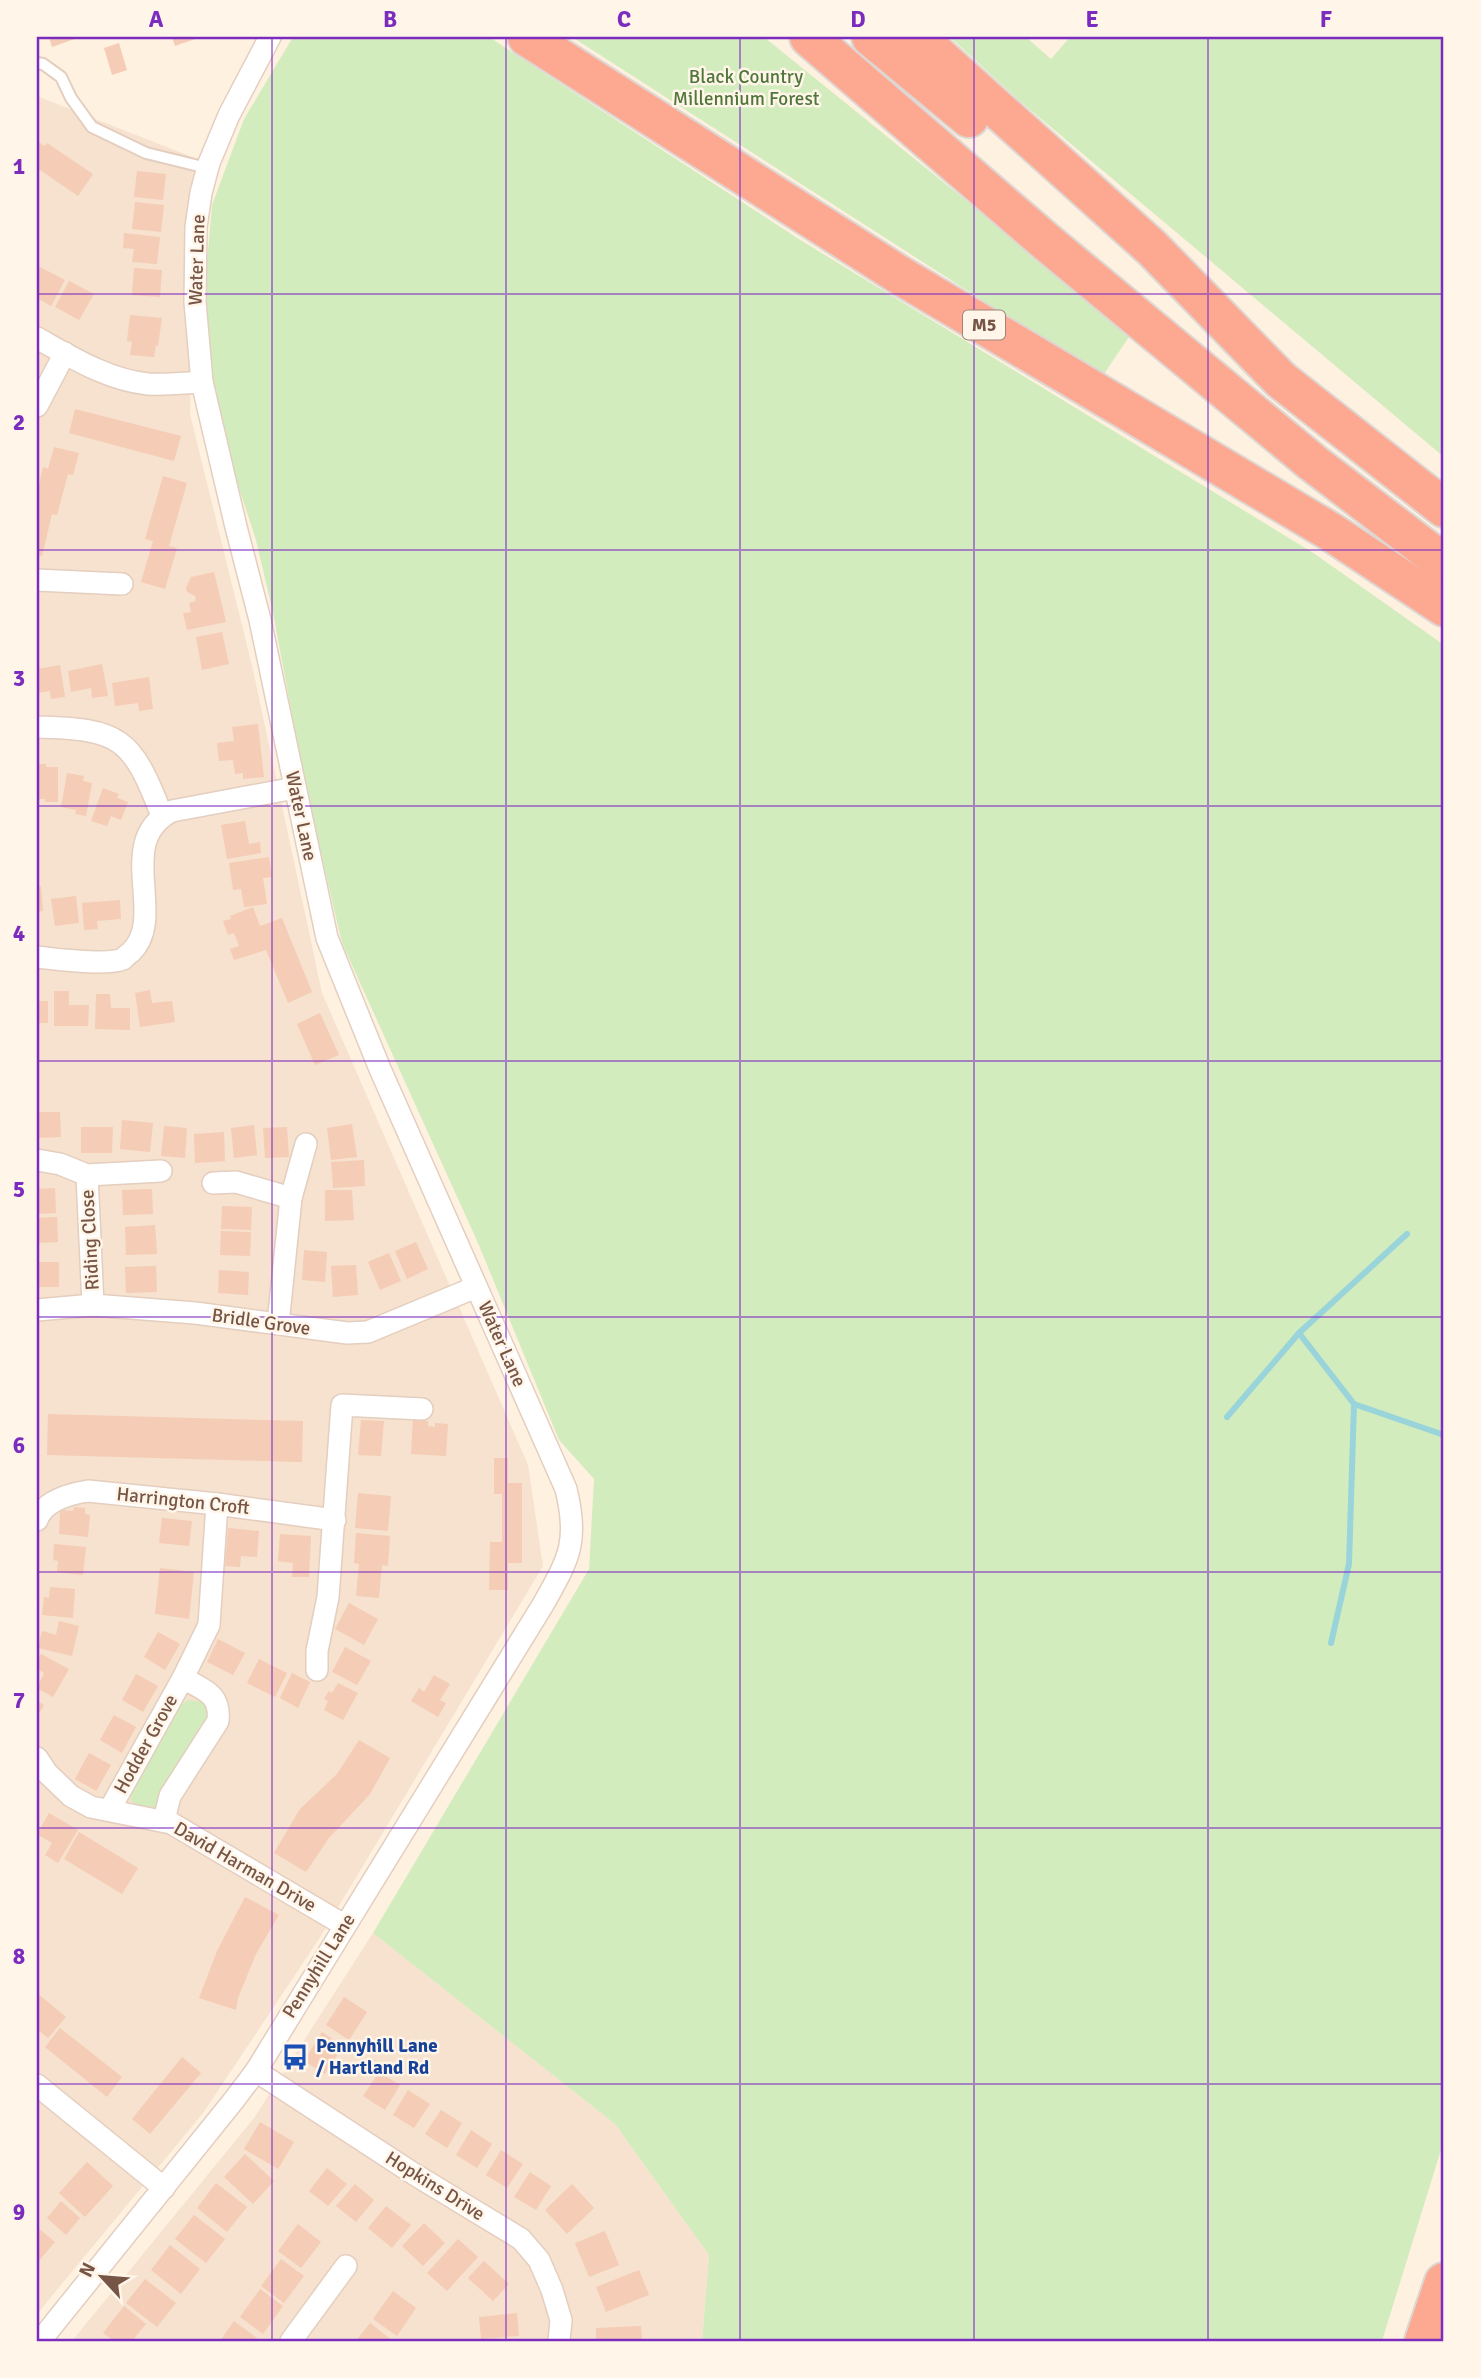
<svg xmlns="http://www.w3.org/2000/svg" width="1481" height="2378" viewBox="0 0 1481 2378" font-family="Signika,sans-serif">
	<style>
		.residential { fill: #f6e2ce }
		.green { fill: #d3ecbe }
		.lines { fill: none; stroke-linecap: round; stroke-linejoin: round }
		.stream { stroke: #99d4db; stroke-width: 6 }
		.building { fill: #f5ccb6 }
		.lane-casing { stroke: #e4cebf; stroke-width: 14 }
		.street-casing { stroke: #e4cebf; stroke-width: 24 }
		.highway-casing { stroke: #ded6d3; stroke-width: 42 }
		.lane { stroke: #fff; stroke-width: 10 }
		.street { stroke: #fff; stroke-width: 21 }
		.highway { stroke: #fda992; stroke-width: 38 }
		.grid { fill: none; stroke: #7b2cbf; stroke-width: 2; stroke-opacity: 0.55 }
		.labels { text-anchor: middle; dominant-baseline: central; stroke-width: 5; stroke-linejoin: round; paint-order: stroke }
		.shield { fill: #fff5e8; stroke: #9f8577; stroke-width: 2 }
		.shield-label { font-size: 18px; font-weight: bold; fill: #765546 }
		.park-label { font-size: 19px; fill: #4f773b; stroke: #fff5e8 }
		.street-label { font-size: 19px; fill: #765546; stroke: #fff5e8 }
		.transit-label { font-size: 19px; font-weight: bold; fill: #164399; stroke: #fff5e8; text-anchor: start }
		.neatline { fill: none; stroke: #7b2cbf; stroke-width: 2.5 }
		.grid-label { font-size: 23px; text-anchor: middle; font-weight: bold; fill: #7b2cbf }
	</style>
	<rect width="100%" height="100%" fill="#fef1e0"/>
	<g class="residential">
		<polygon points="37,96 197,159 190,414 253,670 322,993 528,1465 543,1566 319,1939 203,2113 37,2314"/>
		<polygon points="373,1933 615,2124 709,2255 702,2341 72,2341 254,2118"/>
	</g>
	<g class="green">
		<polygon points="293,37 489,37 802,241 1312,552 1444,645 1444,2140 1382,2341 702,2341 709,2255 615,2124 373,1933 589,1569 594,1479 559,1440 478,1243 342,943 306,790 273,613 256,540 223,439 206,349 206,273 212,205 244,119"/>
		<polygon points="572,37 764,37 1131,334 1102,377"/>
		<polygon points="950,37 1026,37 1051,59 1070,37 1444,37 1444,457 1021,102"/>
		<path d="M 188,1700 L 204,1702 L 210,1710 L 210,1718 L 157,1806 C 145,1812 140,1810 131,1800 L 131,1794 L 181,1705 Z"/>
	</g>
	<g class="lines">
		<g class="stream">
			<polyline points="1299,1333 1354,1404 1444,1435"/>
			<polyline points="1227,1417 1299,1333 1407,1234"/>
			<polyline points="1331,1643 1349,1564 1354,1404"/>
		</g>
	</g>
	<g class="building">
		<polygon points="49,37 80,37 52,47"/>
		<polygon points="172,37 201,37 175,46"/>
		<polygon points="119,43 127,70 112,75 104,48"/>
		<polygon points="37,141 44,146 47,143 93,174 78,196 37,168"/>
		<polygon points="137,171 166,174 163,200 134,197"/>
		<polygon points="135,202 164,205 161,232 132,229"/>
		<polygon points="124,233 160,237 157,264 132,262 134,249 123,248"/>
		<polygon points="40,267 65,280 51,306 37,298 37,273"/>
		<polygon points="134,268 162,270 160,297 132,295"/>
		<polygon points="69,281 94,294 79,320 55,307"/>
		<polygon points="130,315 162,318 158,346 156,345 154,357 130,355 132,342 127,341"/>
		<polygon points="75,409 181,436 174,461 69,433"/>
		<polygon points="54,447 79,453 73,475 68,474 57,515 52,514 42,556 37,555 37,494 43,467 48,469"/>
		<polygon points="163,476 187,483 169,546 177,548 165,589 141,582 153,541 145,539"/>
		<polygon points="214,572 226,622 187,630 183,613 191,612 189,603 196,601 195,596 187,592 186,588 191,577"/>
		<polygon points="222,632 229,664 202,670 196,637"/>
		<polygon points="102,664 108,696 92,698 91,688 71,692 68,671"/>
		<polygon points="60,665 65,697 51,699 50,691 37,693 37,669"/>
		<polygon points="149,677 153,709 139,711 138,703 115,706 112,683"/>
		<polygon points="258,724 264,777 243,779 243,773 235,774 233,760 219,761 217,743 234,741 232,727"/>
		<polygon points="37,764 46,764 46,767 58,767 58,802 45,802 45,799 37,799"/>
		<polygon points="67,773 84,776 83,781 92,783 86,816 75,814 76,810 61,807"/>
		<polygon points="103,788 119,794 117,798 128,802 121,820 111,816 107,826 91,821"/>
		<polygon points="245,821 249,844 260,842 261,853 227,859 221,825"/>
		<polygon points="269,857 272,877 263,878 267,904 244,907 241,889 233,890 229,863"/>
		<polygon points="41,886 43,911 37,912 37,887"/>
		<polygon points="76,896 79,923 55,926 51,899"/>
		<polygon points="120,900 121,919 97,921 98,929 84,930 82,903"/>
		<polygon points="253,907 260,926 282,918 312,992 288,1003 266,950 234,960 230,949 239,946 234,933 228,935 223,921 231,919 230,916"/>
		<polygon points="150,990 152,1003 172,1001 175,1022 140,1027 135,993"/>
		<polygon points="54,991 69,991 69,1005 89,1005 88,1026 54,1026"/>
		<polygon points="96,994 110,994 111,1008 130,1008 130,1030 95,1029"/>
		<rect x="37" y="1001" width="11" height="22"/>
		<polygon points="320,1013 339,1055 315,1065 297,1024"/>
		<polygon points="37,1112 60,1112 61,1137 37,1138"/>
		<polygon points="122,1120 153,1123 150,1152 120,1149"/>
		<polygon points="352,1124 357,1157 331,1160 327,1128"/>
		<polygon points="254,1125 257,1155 234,1158 231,1128"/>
		<polygon points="164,1126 187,1128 185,1158 161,1156"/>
		<polygon points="81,1127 113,1127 112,1153 81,1153"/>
		<polygon points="287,1127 289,1157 265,1158 263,1128"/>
		<polygon points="224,1132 225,1161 195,1163 194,1134"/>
		<polygon points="364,1160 365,1186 333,1188 331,1162"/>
		<polygon points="55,1188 56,1213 37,1214 37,1189"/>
		<polygon points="152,1189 153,1214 123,1215 122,1190"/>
		<polygon points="325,1190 352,1190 354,1220 325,1221"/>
		<polygon points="222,1206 252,1207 251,1230 221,1229"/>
		<polygon points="57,1217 58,1242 37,1243 37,1218"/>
		<polygon points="155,1225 157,1254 126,1255 125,1227"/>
		<polygon points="221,1231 251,1232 250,1256 220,1255"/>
		<polygon points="416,1242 428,1269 407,1279 395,1251"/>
		<polygon points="304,1250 327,1252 325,1282 302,1280"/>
		<polygon points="389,1253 401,1281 380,1290 368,1262"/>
		<rect x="37" y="1262" width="22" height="25"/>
		<polygon points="356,1265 358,1295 333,1297 331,1266"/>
		<polygon points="156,1266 157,1292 126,1293 125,1267"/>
		<polygon points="219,1270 249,1272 248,1295 218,1293"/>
		<polygon points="48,1414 303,1421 302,1462 47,1455"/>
		<polygon points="413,1419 428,1421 428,1426 435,1427 435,1423 448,1424 446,1456 411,1454"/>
		<polygon points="361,1420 384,1421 381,1456 358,1455"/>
		<polygon points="494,1458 508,1458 508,1483 522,1483 522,1563 508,1563 508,1590 489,1590 490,1542 502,1542 502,1494 494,1494"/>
		<polygon points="358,1493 391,1496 388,1531 355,1528"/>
		<polygon points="74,1507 85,1508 85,1514 90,1515 88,1537 59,1534 60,1510 73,1511"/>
		<polygon points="162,1518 192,1521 189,1546 159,1543"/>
		<polygon points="228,1528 259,1531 257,1557 241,1556 240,1567 225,1566"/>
		<polygon points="356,1533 390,1536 388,1566 382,1565 379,1598 356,1596 359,1564 354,1563"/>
		<polygon points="280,1534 311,1536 309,1577 292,1577 293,1563 278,1561"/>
		<polygon points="54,1544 86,1547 83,1575 57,1572 58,1561 53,1560"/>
		<polygon points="160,1568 194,1572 189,1619 155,1614"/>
		<polygon points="50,1587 75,1589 73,1618 42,1615 44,1597 49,1598"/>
		<polygon points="349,1603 378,1619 364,1645 335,1629"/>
		<polygon points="59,1621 79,1626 72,1656 38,1648 42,1631 56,1635"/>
		<polygon points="158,1632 180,1644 165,1670 144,1657"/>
		<polygon points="218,1639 245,1653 233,1675 207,1662"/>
		<polygon points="345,1647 371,1661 357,1685 332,1672"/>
		<polygon points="41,1654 69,1669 53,1697 37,1688 44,1673 37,1669 37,1662"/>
		<polygon points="259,1659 287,1673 275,1697 247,1683"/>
		<polygon points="292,1673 310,1682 298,1708 280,1698"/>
		<polygon points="136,1674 158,1686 143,1712 122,1700"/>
		<polygon points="434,1675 450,1684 440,1700 446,1703 438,1717 411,1701 419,1688 424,1692"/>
		<polygon points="338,1683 358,1693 343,1720 324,1710 328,1701 324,1699 329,1691 332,1693"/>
		<polygon points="37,1701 44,1705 37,1717"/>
		<polygon points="114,1715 136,1727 122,1753 100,1740"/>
		<polygon points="359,1740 390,1758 370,1794 329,1838 306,1872 274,1853 300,1809 337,1774"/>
		<polygon points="89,1753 111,1765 96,1791 75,1779"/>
		<polygon points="49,1813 78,1830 58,1863 45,1855 52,1843 37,1834"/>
		<polygon points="79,1832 138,1868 122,1894 64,1859"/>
		<polygon points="245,1897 279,1915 256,1954 238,1998 236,2010 199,1998 217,1951"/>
		<polygon points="37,1993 66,2017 48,2038 37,2029"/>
		<polygon points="344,1997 367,2012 349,2040 326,2025"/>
		<polygon points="60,2028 122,2077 107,2097 45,2047"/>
		<polygon points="322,2032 343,2046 325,2074 304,2061"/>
		<polygon points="182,2057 201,2073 150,2134 132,2119"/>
		<polygon points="379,2072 400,2085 385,2110 363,2096"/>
		<polygon points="408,2090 430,2104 414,2128 393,2115"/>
		<polygon points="441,2110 462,2123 447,2148 425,2134"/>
		<polygon points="260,2122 294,2142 278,2169 244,2149"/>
		<polygon points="471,2130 492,2144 477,2168 456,2155"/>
		<polygon points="501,2150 523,2164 507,2188 486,2175"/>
		<polygon points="245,2154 274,2181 253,2204 224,2177"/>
		<polygon points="87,2162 113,2186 85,2217 59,2193"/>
		<polygon points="327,2168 347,2184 328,2206 309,2191"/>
		<polygon points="530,2172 551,2186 536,2210 514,2197"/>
		<polygon points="216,2183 247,2207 227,2232 197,2208"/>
		<polygon points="355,2184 374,2200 356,2222 336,2206"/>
		<polygon points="572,2184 594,2208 567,2234 545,2210"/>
		<polygon points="61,2201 80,2218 66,2235 47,2218"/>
		<polygon points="386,2206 411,2225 392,2248 368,2228"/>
		<polygon points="194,2215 225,2239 206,2263 175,2239"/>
		<polygon points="424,2223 445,2243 423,2266 402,2246"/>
		<polygon points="298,2224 321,2242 301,2268 278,2251"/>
		<polygon points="37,2227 55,2242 37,2263"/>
		<polygon points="605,2231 619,2265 589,2277 575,2243"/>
		<polygon points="458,2239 478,2257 447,2291 427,2273"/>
		<polygon points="170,2245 200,2269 181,2294 151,2270"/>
		<polygon points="281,2259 304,2276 284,2303 261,2286"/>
		<polygon points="484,2261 509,2284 493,2301 468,2278"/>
		<polygon points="639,2270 649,2295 606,2312 596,2287"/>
		<polygon points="145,2279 176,2303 157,2327 126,2303"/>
		<polygon points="260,2289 283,2306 263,2334 240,2317"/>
		<polygon points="393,2291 416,2308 397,2336 373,2319"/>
		<polygon points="124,2306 146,2324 132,2341 114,2341 103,2333"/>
		<polygon points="517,2313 519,2336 481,2339 479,2317"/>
		<polygon points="234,2321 257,2338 255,2341 220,2341"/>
		<polygon points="370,2323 393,2341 356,2341"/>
		<polygon points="641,2326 642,2341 596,2341 596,2328"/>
	</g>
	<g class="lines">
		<g class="lane-casing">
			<polyline id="lane" points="37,63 43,64 61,77 71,98 92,127 146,153 207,168"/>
		</g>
		<g class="street-casing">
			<g id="street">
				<path d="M 37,338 C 71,357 108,380 148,384 C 166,385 184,383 202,382"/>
				<polyline points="37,406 65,353"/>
				<polyline points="37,580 122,584"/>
				<path d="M 37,727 C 120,729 132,737 162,816"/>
				<path d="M 37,957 C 57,959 106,966 123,959 C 124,958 130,952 131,952 C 168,917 113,841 172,811 L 295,788"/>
				<polyline points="37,1160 60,1164 87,1175 161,1171"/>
				<polyline points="87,1175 93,1305"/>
				<polyline points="213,1183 236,1182 291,1198"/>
				<polyline points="37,1310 93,1305 195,1313 347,1333 368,1332 476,1287"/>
				<polyline points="278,1324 291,1198 306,1144"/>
				<path d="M 37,1520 C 44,1501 69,1494 88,1491 L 217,1504 L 335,1520"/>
				<polyline points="317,1670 317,1651 328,1597 342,1405 422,1409"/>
				<polyline points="37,1758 47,1773 71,1796 91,1807 171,1823 344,1925"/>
				<polyline points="110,1809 183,1678 209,1625 217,1504"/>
				<path d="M 164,1820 L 170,1796 L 218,1721 C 221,1693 203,1690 183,1678"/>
				<polyline points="256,2071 414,2174 521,2239 539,2260 552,2290 561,2320 559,2341"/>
				<polyline points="37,2085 164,2188"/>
				<path d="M 40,2341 L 234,2100 L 256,2071 L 544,1603 C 569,1558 579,1542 566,1489 L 380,1069 L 327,938 L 260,620 L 236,527 L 202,382 L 195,302 L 196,227 L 201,193 L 209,163 L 229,115 L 270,37"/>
				<polyline points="291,2341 346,2266"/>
			</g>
		</g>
		<g class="highway-casing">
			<g id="highway">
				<polyline points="527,37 901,276 1331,532 1444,607"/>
				<polyline points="809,37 1044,240 1313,463 1444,563"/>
				<polyline points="871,37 969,118"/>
				<polyline points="917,37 1152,248 1281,380 1444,508"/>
				<polyline points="1424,2341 1444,2282"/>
			</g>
		</g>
		<use href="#lane" class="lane"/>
		<use href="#street" class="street"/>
		<use href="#highway" class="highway"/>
	</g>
	<path class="grid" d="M 272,37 L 272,2341M 506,37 L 506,2341M 740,37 L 740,2341M 974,37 L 974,2341M 1208,37 L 1208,2341M 37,294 L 1444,294M 37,550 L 1444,550M 37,806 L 1444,806M 37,1061 L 1444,1061M 37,1317 L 1444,1317M 37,1572 L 1444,1572M 37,1828 L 1444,1828M 37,2084 L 1444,2084"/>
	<defs>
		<g id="bus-bare" transform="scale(2.1)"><path d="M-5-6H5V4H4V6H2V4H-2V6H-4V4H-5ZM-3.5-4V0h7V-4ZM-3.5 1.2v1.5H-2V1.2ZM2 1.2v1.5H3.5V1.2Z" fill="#1a4fb4" stroke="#fff5e8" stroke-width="2.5" paint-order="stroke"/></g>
	</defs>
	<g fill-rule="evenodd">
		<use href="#bus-bare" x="295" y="2057"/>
	</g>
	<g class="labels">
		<rect class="shield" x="963" y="310.5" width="42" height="29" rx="5"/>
		<g class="shield-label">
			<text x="984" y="325">M5</text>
		</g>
		<g class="park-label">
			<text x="746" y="77">Black Country<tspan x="746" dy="22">Millennium Forest</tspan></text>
		</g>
		<g class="street-label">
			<text transform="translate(197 260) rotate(-88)">Water Lane</text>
			<text transform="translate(301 816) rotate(78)">Water Lane</text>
			<text transform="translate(90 1240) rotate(-93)">Riding Close</text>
			<text transform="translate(261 1322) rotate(8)">Bridle Grove</text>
			<text transform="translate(502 1344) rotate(66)">Water Lane</text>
			<text transform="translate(183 1501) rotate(6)">Harrington Croft</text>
			<text transform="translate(146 1744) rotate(-61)">Hodder Grove</text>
			<text transform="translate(245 1867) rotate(30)">David Harman Drive</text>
			<text transform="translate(319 1966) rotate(-58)">Pennyhill Lane</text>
			<text transform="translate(435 2186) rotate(32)">Hopkins Drive</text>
		</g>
		<g class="transit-label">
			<text x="316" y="2046">Pennyhill Lane<tspan x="316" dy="22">/ Hartland Rd</tspan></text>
		</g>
	</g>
	<rect width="1481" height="2378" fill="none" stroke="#fff5e8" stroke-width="77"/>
	<g transform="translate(102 2277) rotate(296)" stroke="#fff5e8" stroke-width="5" paint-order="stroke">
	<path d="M0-5L12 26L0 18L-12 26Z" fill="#765546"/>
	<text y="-10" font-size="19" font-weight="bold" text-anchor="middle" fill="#765546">N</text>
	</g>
	<rect x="38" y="38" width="1404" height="2302" class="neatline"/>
	<g class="grid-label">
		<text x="156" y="27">A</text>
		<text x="390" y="27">B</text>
		<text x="624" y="27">C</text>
		<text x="858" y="27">D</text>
		<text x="1092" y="27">E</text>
		<text x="1326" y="27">F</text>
		<text x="19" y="174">1</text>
		<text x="19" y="430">2</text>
		<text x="19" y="686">3</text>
		<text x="19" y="941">4</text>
		<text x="19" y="1197">5</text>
		<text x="19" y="1453">6</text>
		<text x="19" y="1708">7</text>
		<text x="19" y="1964">8</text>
		<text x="19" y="2220">9</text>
	</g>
</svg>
